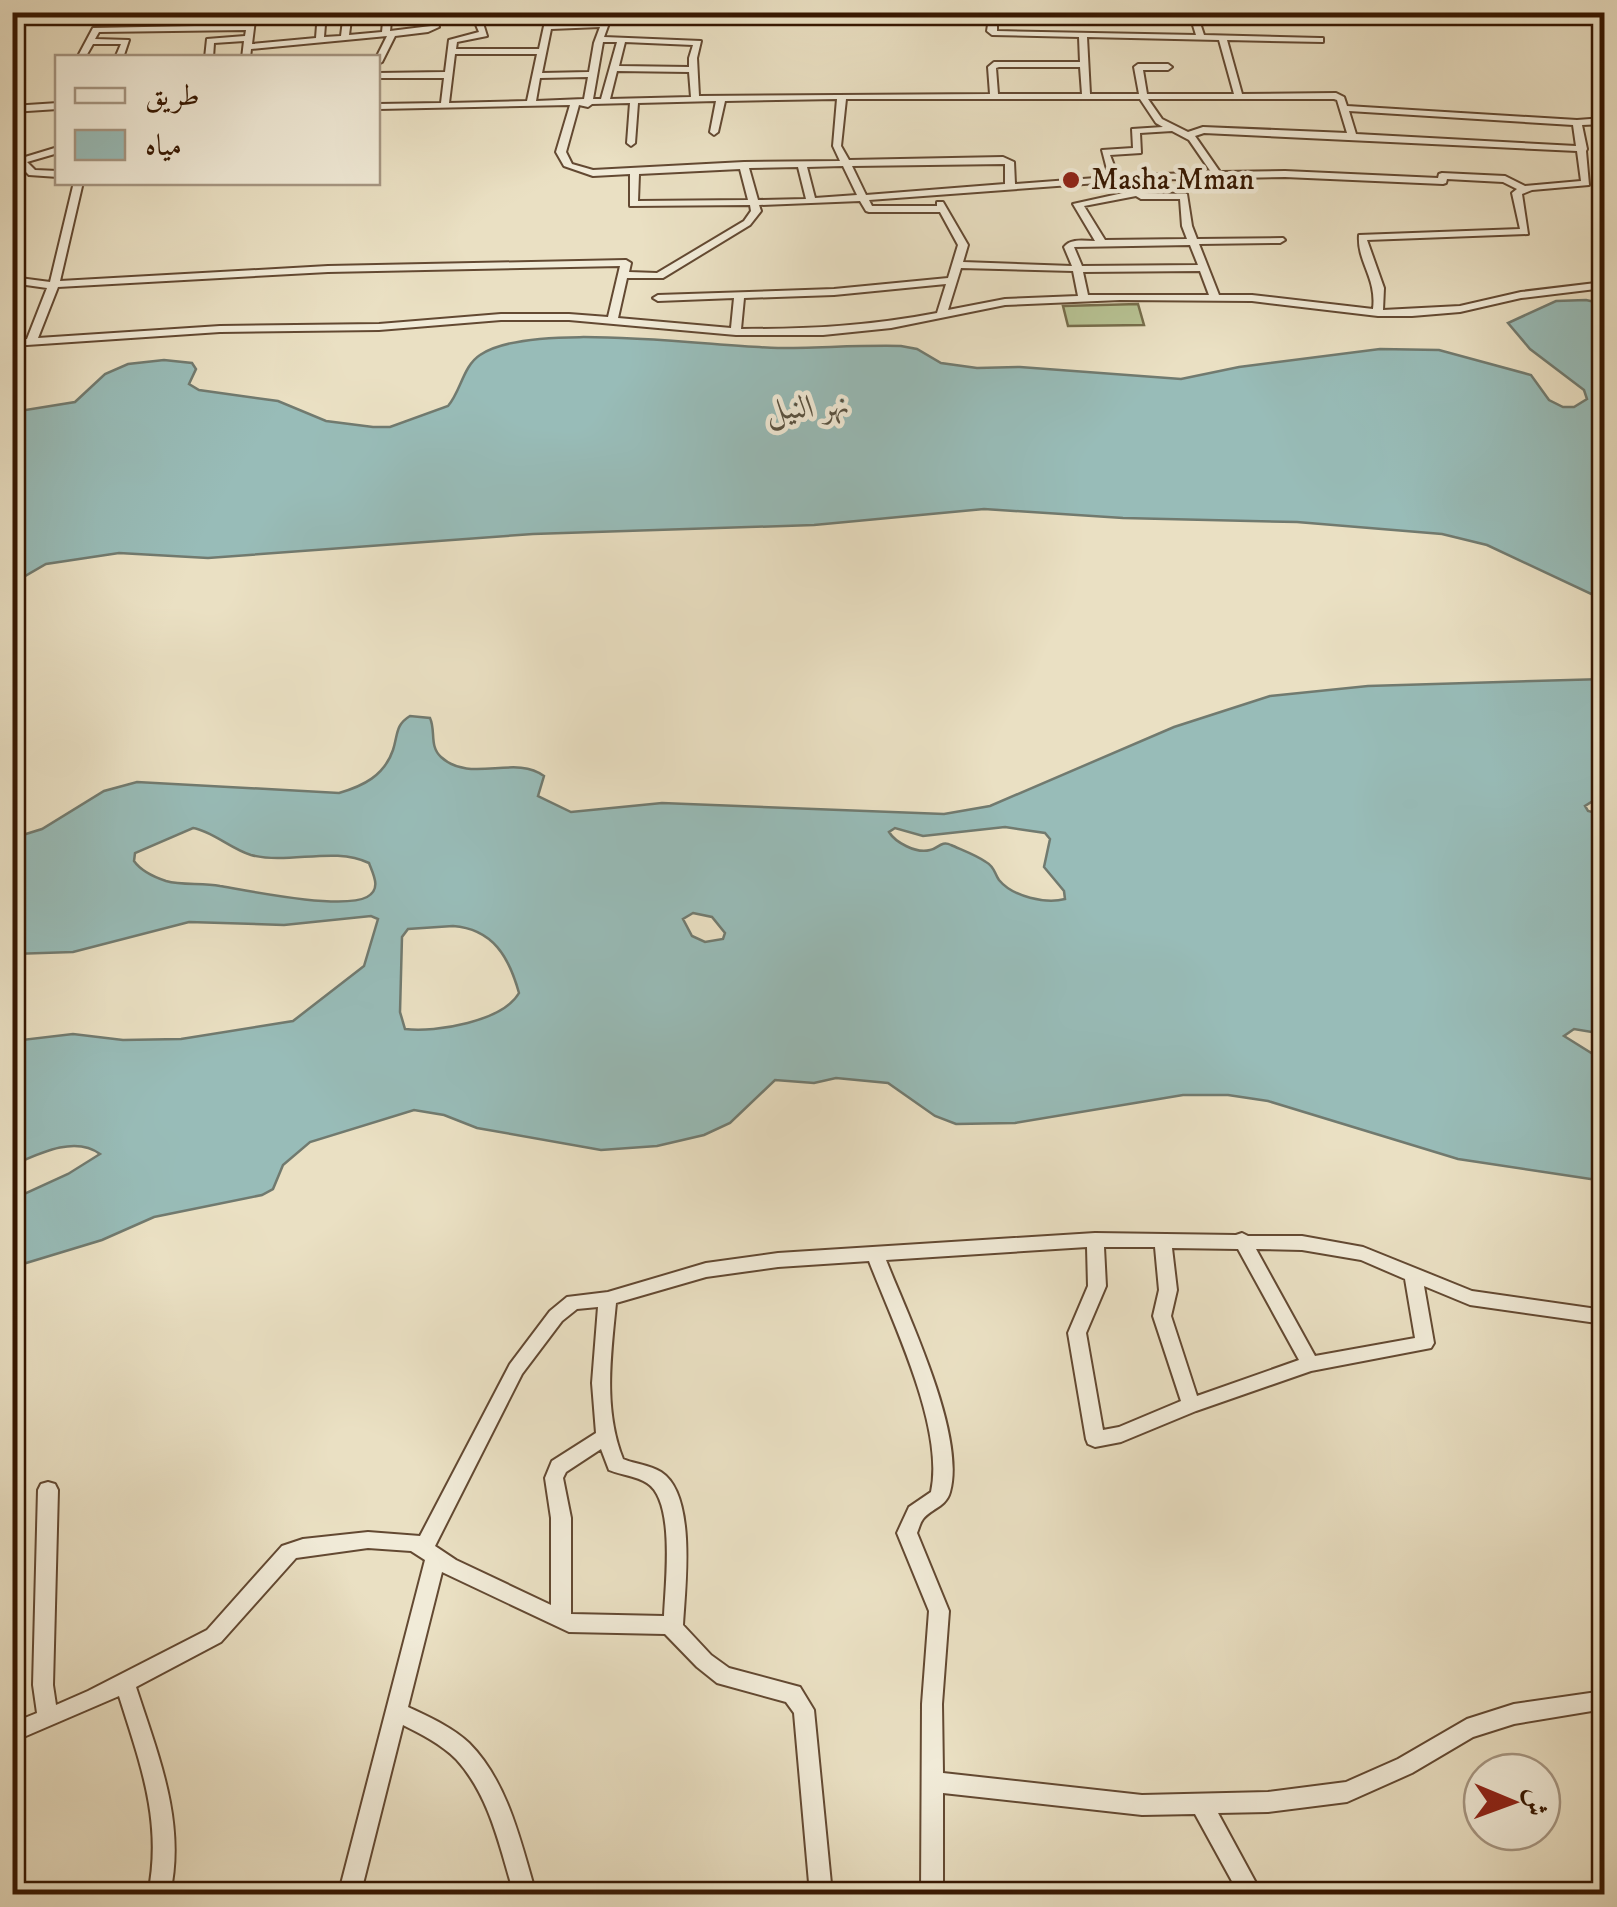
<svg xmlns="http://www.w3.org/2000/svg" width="1617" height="1907" viewBox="0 0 1617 1907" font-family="'IM FELL DW Pica',Amiri,serif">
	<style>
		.green { fill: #b7c293; stroke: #766c4a; stroke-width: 2.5 }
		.water { fill: #98bcb8; stroke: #717a6f; stroke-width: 2.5; fill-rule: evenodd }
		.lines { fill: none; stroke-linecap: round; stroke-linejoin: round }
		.street-casing { stroke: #634932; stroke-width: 4 }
		.street { fill: #f1ebd8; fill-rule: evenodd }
		.poi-dot { fill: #8f2418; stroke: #f1ebd8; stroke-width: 4 }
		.labels { text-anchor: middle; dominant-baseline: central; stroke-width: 9; stroke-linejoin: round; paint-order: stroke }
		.far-poi-label { font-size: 30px; fill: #361701; stroke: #f1ebd8; text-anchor: start }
		.far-water-label { font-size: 32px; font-style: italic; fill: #585141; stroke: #f1ebd8 }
	</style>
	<rect width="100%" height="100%" fill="#eae0c3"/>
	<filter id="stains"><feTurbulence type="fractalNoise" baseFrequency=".002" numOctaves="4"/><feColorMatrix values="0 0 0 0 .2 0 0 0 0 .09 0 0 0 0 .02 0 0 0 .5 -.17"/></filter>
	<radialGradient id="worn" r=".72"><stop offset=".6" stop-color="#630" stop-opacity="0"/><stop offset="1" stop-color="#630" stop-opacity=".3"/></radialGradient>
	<polygon class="green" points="1138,304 1144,325 1068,326 1063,306"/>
	<g class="water">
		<path d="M 1586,300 L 1604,304 L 1604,600 L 1487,545 L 1442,534 L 1297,522 L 1123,518 L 984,509 L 814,525 L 533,534 L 208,558 L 119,553 L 46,564 L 13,583 L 13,412 L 75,402 L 105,374 L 128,364 L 164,360 L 192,363 L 196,369 L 189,384 L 199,390 L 278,401 L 326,421 L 373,427 L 390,427 L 448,406 C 461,391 463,366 480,355 C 531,320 712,347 778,348 C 819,348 860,345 901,346 L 917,349 L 941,363 L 977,368 L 1020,367 L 1181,379 L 1239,367 L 1380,349 L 1439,350 L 1531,375 L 1549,400 L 1563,407 L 1574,407 L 1587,399 L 1584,390 L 1530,349 L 1508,323 L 1556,301 Z"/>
		<path d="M 1604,679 L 1604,794 L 1585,806 L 1588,811 L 1604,815 L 1604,1034 L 1574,1029 L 1564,1036 L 1604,1061 L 1604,1181 L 1458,1159 L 1268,1101 L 1228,1095 L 1183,1095 L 1015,1123 L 956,1124 L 935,1116 L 888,1083 L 836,1078 L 814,1083 L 775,1080 L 730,1123 L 704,1135 L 657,1146 L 601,1150 L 477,1128 L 444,1115 L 414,1110 L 310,1142 L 283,1165 L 273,1189 L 262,1195 L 154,1217 L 102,1240 L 13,1267 L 13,1199 L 68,1174 L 100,1154 C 75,1135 38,1154 13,1165 L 13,1041 L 73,1034 L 123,1040 L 181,1039 L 293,1021 L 364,966 L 378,919 L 371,916 L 284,925 L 189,922 L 73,952 L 13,954 L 13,838 L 42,829 L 104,791 L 137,782 L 339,793 C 363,786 384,776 393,750 C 398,735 395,725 410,716 L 430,718 C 436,731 429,746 441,757 C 470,784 515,754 544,776 L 538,796 L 571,812 L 662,803 L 944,814 L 990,806 L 1174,727 L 1270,696 L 1368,686 ZM 1005,827 L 1045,833 L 1050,839 L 1044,867 L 1064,891 L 1065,899 C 1046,904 1013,897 999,880 C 994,873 995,867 986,862 C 976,855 962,850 951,845 C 941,840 938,849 930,850 C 916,854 895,842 889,832 L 895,828 L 923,836 ZM 193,828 C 212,831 231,849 251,855 C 290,865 333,846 369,863 C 373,874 382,889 367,897 C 342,910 249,891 220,886 C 203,882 183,886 166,881 C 154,877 141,871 134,861 L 135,853 ZM 693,913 L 712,917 L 725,933 L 723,939 L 705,942 L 692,936 L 683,919 ZM 453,926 C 493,929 509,957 519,993 C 503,1021 436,1033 405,1029 L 400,1012 L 402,937 L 408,929 Z"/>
	</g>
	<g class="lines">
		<g class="street-casing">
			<g id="street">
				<path d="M 248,12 L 256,12 L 252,44 L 316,38 L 318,12 L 326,12 L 324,37 L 341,36 L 344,12 L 352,12 L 349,35 L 382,32 L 384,12 L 392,12 L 390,31 L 431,26 L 425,12 L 433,12 L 435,17 L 472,16 L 471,12 L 479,12 L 480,15 L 555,12 L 552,24 L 602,22 L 605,12 L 613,12 L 604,37 L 701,41 L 697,58 L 699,96 L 990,94 L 988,67 L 994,62 L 1080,62 L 1079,37 L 992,35 L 987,31 L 990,12 L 1194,15 L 1198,17 L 1204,35 L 1320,38 L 1323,38 L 1323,42 L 1227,40 L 1242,94 L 1336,93 L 1344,97 L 1347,106 L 1577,120 L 1604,118 L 1604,124 L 1582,125 L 1587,149 L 1586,151 L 1589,185 L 1532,190 L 1522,194 L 1528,234 L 1367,240 L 1384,288 L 1383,310 L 1460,306 L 1521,292 L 1604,282 L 1604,288 L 1521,298 L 1460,312 L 1412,316 L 1378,316 L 1252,301 L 1120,300 L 1005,305 L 891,328 L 823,335 L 736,335 L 569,320 L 501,320 L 379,330 L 220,332 L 12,346 L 12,340 L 27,339 L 47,288 L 12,283 L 12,277 L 50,282 L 74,182 L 83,182 L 60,281 L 328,266 L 626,260 L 631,263 L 629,272 L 657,273 L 744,221 L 751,211 L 750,205 L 630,206 L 630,174 L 593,176 L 564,166 L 556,152 L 570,105 L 378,109 L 378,104 L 441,103 L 444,78 L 378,78 L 378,73 L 445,72 L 449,40 L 479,32 L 474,20 L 437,22 L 439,27 L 428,32 L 395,36 L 382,62 L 378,64 L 376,58 L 387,36 L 251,49 L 250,58 L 242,58 L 244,41 L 214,43 L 213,58 L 205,58 L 207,39 L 245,36 L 246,30 L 99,32 L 95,39 L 129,40 L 123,58 L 115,58 L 121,44 L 93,44 L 85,58 L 77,58 L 93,28 L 246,25 ZM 997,16 L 1191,19 L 1196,35 L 997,31 ZM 546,17 L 539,49 L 456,49 L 457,42 L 487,36 L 482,20 ZM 600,27 L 594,43 L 589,72 L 542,73 L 551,29 ZM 1087,37 L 1219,40 L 1234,94 L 1147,94 L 1143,70 L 1168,70 L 1172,67 L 1168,64 L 1138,64 L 1134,67 L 1139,94 L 1090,94 ZM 603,42 L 617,42 L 601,99 L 593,99 ZM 625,42 L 693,45 L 689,58 L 689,67 L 619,66 ZM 455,54 L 537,54 L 527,101 L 449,103 ZM 999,67 L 1080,67 L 1082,94 L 998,94 L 996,68 ZM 617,71 L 689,72 L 691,97 L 610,99 ZM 588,77 L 584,99 L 536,101 L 540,78 ZM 837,99 L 833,146 L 840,161 L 744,162 L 593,170 L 572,164 L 566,152 L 579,105 L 588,107 L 592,104 L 630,103 L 627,143 L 631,146 L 635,143 L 638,103 L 716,101 L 710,132 L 714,135 L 718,132 L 725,101 ZM 846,99 L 1140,99 L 1156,123 L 1163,127 L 1132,129 L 1133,148 L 1102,150 L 1109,177 L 1015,184 L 1014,162 L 1003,157 L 849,160 L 841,146 ZM 1148,99 L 1334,99 L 1337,100 L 1347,133 L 1203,127 L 1188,132 L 1162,119 ZM 1349,111 L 1573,125 L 1576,146 L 1356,134 ZM 1172,131 L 1189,140 L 1211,172 L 1118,176 L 1110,155 L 1141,153 L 1140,133 ZM 1204,133 L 1577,151 L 1581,181 L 1525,186 L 1505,176 L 1442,173 L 1439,174 L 1438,178 L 1285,171 L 1220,172 L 1195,136 ZM 1005,164 L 1005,184 L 866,195 L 852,166 ZM 843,166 L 857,195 L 815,198 L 807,167 ZM 798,167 L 806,199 L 758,200 L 749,168 ZM 740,169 L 748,200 L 638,201 L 639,174 ZM 1285,177 L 1443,184 L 1446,183 L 1447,179 L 1503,182 L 1517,189 L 1512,193 L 1520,229 L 1359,235 C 1357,262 1377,278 1373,309 L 1252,295 L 1219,295 L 1199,244 L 1280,243 L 1285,240 L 1283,238 L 1197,239 L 1192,226 L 1187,194 L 1144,193 L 1134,180 ZM 1125,181 L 1132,191 L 1073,204 L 1095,241 C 1084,241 1071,238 1064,247 L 1072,266 L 963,262 L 968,245 L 943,202 L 937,202 L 937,206 L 872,206 L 869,200 ZM 1136,196 L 1141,199 L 1180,199 L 1182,226 L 1187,239 L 1105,240 L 1084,206 ZM 860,201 L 866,211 L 869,212 L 940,212 L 958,245 L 948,278 L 834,289 L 658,295 L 653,298 L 658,301 L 734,298 L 731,328 L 618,318 L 627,278 L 663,278 L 750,225 L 761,211 L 759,205 ZM 1190,245 L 1198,265 L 1082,266 L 1074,247 ZM 620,266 L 608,317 L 569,314 L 501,314 L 379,324 L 220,326 L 38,338 L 58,287 L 328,272 ZM 961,268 L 1073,271 L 1078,296 L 1005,299 L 948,310 ZM 1200,271 L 1209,295 L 1088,295 L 1083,272 ZM 946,284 L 937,313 C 870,326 809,329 741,329 L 744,298 L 834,295 Z"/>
				<polygon points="1591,12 1599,12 1604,19 1604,26 1601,26"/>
				<polygon points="58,103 58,109 12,112 12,106"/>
				<polygon points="58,147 58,153 27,162 35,170 58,171 58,177 29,175 19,165 12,167 12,161"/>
				<path d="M 1095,1233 L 1236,1235 L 1242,1233 L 1248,1236 L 1302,1236 L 1363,1247 L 1472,1291 L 1604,1310 L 1604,1324 L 1470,1305 L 1424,1286 L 1434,1343 L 1431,1348 L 1311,1371 L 1196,1411 L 1121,1442 L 1095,1447 L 1088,1444 L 1086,1439 L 1068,1333 L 1088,1286 L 1087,1247 L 886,1260 C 908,1316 966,1435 950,1492 C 946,1507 932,1508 923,1519 C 920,1523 919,1528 917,1533 L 949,1611 L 942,1704 L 943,1773 L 1142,1795 L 1268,1792 L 1346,1782 L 1398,1759 L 1467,1719 L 1514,1704 L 1604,1691 L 1604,1709 L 1514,1724 L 1473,1737 L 1412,1773 L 1347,1802 L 1268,1812 L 1218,1813 L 1262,1894 L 1239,1894 L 1195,1814 L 1142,1815 L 943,1793 L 943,1894 L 921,1894 L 922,1704 L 929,1611 L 897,1533 L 909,1507 L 931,1492 C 945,1428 892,1321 869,1261 L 778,1267 L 706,1277 L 616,1303 C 611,1355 603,1409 623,1459 C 635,1464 650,1465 661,1472 C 697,1495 685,1588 683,1625 L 711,1655 L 729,1668 L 800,1687 L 814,1710 L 832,1894 L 810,1894 L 794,1713 L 786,1702 L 717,1683 L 697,1667 L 665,1634 L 569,1632 L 442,1572 L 408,1707 C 429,1717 452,1727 469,1743 C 508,1782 521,1843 536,1894 L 514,1894 C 500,1848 490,1796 456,1759 C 441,1744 421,1734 403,1725 L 363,1884 L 360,1892 L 353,1894 L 344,1892 L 341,1884 L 425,1560 L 411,1551 L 368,1548 L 296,1558 L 221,1642 L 136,1687 C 158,1755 186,1822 170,1894 L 148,1894 C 163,1822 140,1763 119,1696 L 12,1742 L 12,1723 L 37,1713 L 33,1685 L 38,1490 L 41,1484 L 48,1482 L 55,1484 L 58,1490 L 53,1685 L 56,1705 L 88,1691 L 207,1630 L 282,1546 L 303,1539 L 368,1532 L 420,1536 L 510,1364 L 550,1311 L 567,1297 L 608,1292 L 706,1263 L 778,1253 ZM 1104,1247 L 1155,1247 L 1159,1290 L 1153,1316 L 1181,1401 L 1119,1427 L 1103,1430 L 1086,1333 L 1106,1286 ZM 1172,1248 L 1238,1249 L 1299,1360 L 1197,1396 L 1171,1316 L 1177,1290 ZM 1256,1249 L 1302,1250 L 1361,1260 L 1405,1279 L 1415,1338 L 1315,1356 ZM 598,1307 L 592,1383 L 596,1433 L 552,1461 L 545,1478 L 551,1518 L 551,1605 L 456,1560 L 435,1546 L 522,1374 L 562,1321 L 577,1309 ZM 601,1449 L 609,1470 C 621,1475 637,1476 647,1483 C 676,1501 665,1586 664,1616 L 571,1614 L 571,1518 L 563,1478 L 566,1472 Z"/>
			</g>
		</g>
		<use href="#street" class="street"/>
	</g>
	<circle class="poi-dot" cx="1071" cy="180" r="10"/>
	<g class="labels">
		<g class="far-poi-label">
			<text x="1091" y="180">Masha Mman</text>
		</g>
		<g class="far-water-label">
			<text transform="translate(808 408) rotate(-4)">نهر النيل</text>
		</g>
	</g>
	<rect width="1617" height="1907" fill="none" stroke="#eae0c3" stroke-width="50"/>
	<rect x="15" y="15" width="1587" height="1877" fill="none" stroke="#361701" stroke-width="5"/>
	<rect x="25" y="25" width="1567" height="1857" fill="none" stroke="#361701" stroke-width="2.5"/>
	<rect x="55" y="55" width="325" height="130" fill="#f1ebd8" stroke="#a69682" stroke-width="2.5"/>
	<rect x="75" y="88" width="50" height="15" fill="#f1ebd8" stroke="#a69682" stroke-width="2.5"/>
	<text x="145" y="105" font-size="30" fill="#361701">طريق</text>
	<rect x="75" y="130" width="50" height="30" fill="#98bcb8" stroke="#a69682" stroke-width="2.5"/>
	<text x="145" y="155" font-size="30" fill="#361701">مياه</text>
	<g transform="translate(1512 1802) rotate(91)"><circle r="48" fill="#f1ebd8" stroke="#a69682" stroke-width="2.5"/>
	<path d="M0-8L18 38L0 25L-18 38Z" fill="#8f2418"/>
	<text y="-15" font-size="28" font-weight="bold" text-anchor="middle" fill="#361701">ش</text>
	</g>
	<rect width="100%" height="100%" filter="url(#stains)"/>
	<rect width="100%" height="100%" fill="url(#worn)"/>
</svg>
